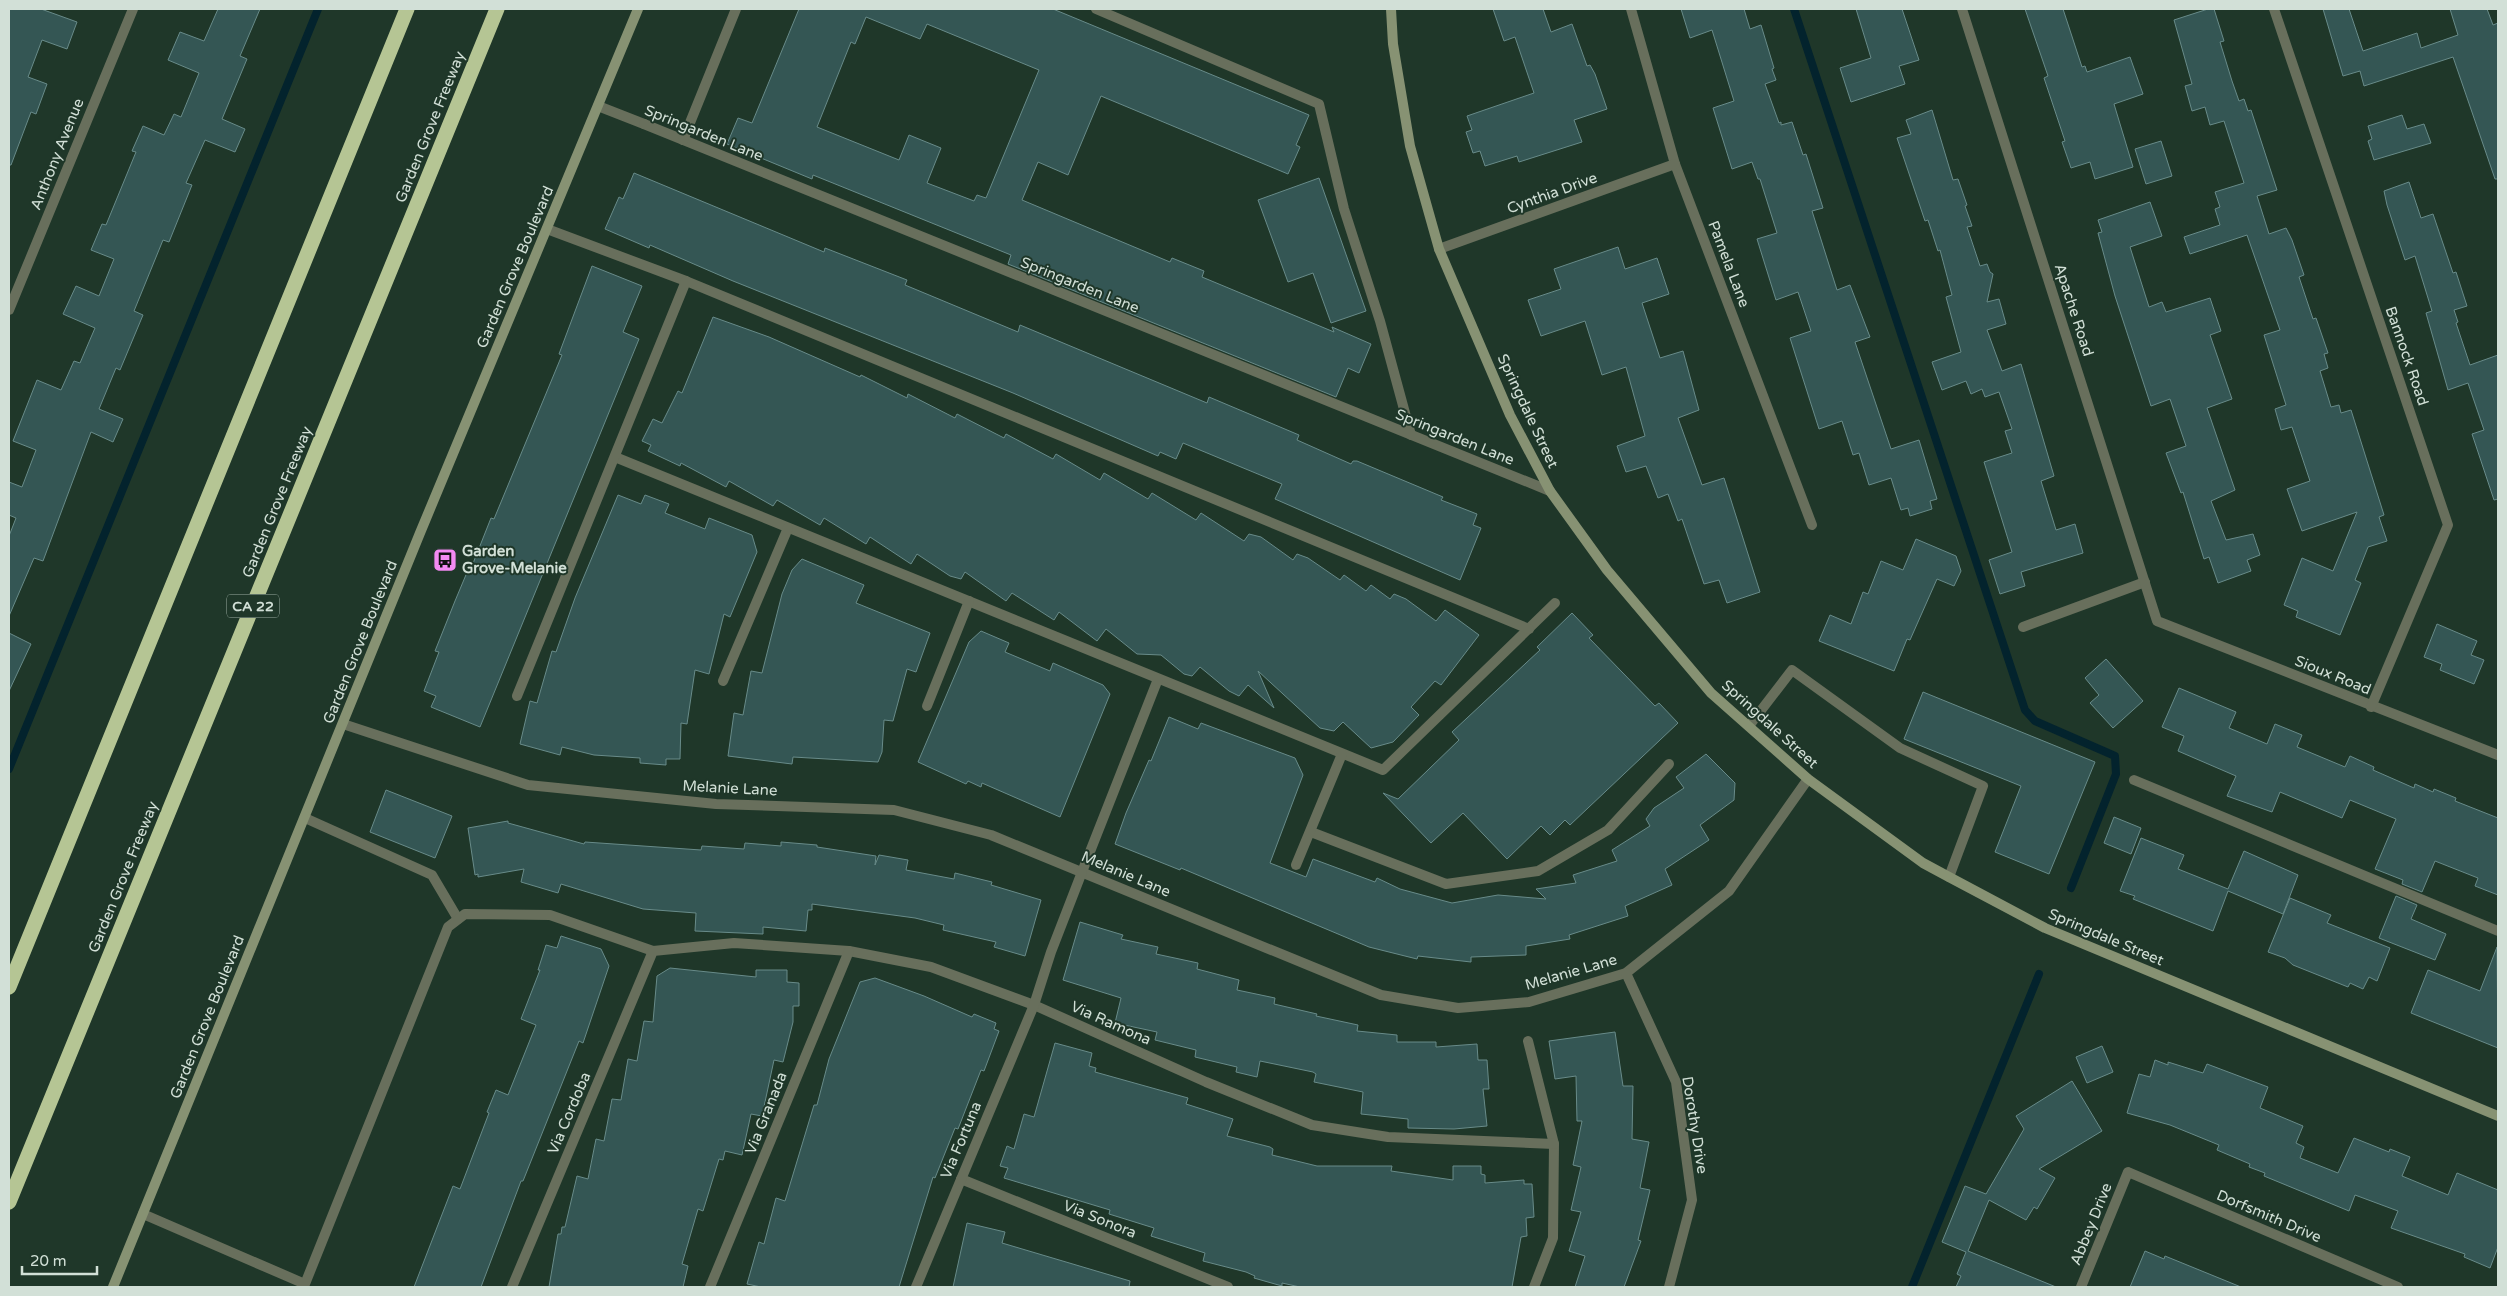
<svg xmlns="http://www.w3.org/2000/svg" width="2507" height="1296" viewBox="0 0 2507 1296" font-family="'Varela Round',sans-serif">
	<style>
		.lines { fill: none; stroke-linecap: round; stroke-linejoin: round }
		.stream { stroke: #03232d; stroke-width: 8 }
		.building { fill: #345654; stroke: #688b89; fill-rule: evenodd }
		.lane { stroke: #686f5c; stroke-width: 10 }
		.street { stroke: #686f5c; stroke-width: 10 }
		.secondary { stroke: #879273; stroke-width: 10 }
		.highway { stroke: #b5c594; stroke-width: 15 }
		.labels { text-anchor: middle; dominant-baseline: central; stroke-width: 4; stroke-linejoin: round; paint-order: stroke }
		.shield { fill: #1f3729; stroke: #9cada3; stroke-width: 1 }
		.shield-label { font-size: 14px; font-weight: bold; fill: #d2e0d7 }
		.street-label { font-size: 15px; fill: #d2e0d7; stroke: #1f3729 }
		.poi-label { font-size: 15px; font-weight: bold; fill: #d2e0d7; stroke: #1f3729; text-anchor: start }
	</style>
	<rect width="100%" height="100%" fill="#1f3729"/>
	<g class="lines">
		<g class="stream">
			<polyline points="1794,9 2025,710 2035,721 2115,756 2116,774 2071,888"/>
			<polyline points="9,769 318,9"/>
			<polyline points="1912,1287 2039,974"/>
		</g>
	</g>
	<g class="building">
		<polygon points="9,9 41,9 77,22 67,49 42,40 28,77 47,84 36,114 31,112 11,165 9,165"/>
		<polygon points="218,9 260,9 240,56 247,59 222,119 245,129 235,152 205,140 186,183 192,185 169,242 163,240 134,311 143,315 120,370 116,368 99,409 123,419 113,442 91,432 43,561 34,558 9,616 9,536 16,518 9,515 9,482 22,487 36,450 13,441 37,380 61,390 74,361 80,363 95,328 63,314 76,286 99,296 114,259 91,250 102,224 106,225 136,152 132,151 143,126 164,135 174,114 181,117 199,73 168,60 180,32 204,41"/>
		<path d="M 799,9 L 1053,9 L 1309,115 L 1296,145 L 1300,147 L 1288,174 L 1101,96 L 1068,175 L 1038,162 L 1022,200 L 1170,262 L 1172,258 L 1204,271 L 1202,277 L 1334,332 L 1332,327 L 1371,344 L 1359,373 L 1348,368 L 1336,397 L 1008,264 L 1011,255 L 813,175 L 812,179 L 727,144 L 738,118 L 752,123 ZM 866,17 L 920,39 L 927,24 L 1039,70 L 986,198 L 977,195 L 974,201 L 927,183 L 941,148 L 909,135 L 899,160 L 817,127 L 851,42 L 855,44 Z"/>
		<polygon points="1493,9 1543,9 1551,32 1572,24 1587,66 1590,65 1595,74 1607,109 1574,120 1582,142 1519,162 1517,156 1485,166 1480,151 1473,153 1466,132 1472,130 1467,116 1534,93 1515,37 1504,41"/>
		<polygon points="1681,9 1744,9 1750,29 1761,25 1774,68 1772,69 1776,80 1765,84 1779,123 1781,122 1781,125 1792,122 1803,155 1806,154 1823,208 1812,211 1837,290 1850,285 1870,337 1855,342 1891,449 1919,440 1937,499 1930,501 1932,509 1910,516 1908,508 1901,510 1891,478 1869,485 1859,453 1853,455 1842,421 1819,429 1790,338 1811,331 1798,292 1776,300 1757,239 1777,233 1760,179 1758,179 1752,162 1732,169 1713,108 1734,101 1712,30 1690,38"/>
		<polygon points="1856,9 1902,9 1919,60 1899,66 1905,84 1851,102 1840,68 1871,58"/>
		<polygon points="2025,9 2063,9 2082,67 2085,66 2087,72 2130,57 2143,94 2114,104 2133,167 2095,179 2090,162 2071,168 2062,142 2065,141 2044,78 2048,76"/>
		<polygon points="2208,9 2214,9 2224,41 2220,42 2232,81 2239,101 2244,99 2248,111 2251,110 2277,190 2257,196 2269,234 2286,228 2292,240 2304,275 2299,277 2313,319 2316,318 2328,353 2324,354 2328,368 2320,371 2331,407 2339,405 2341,413 2351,410 2384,515 2379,517 2387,541 2368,547 2355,580 2361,583 2340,635 2296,617 2298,611 2284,605 2302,558 2333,571 2357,512 2302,531 2287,489 2310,481 2292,427 2281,430 2275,409 2286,405 2264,335 2280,330 2247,235 2190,254 2184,237 2220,225 2215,209 2220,207 2215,192 2244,183 2224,121 2210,125 2205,107 2192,111 2185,86 2192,84 2174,20"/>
		<polygon points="2323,9 2349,9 2363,51 2417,33 2421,48 2458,35 2450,9 2487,9 2493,25 2498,23 2498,179 2495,179 2453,57 2364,86 2360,71 2343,76"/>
		<polygon points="1932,110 1953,180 1958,179 1967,205 1965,206 1972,226 1967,227 1980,266 1987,264 1990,272 1993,274 1987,302 1999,299 2006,324 1987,330 2002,371 2021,364 2054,476 2041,481 2056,530 2075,524 2083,553 2021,572 2025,586 2000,594 1989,560 2012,552 1984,462 2012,453 2005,431 2012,429 1999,392 1985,397 1982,389 1971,394 1966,381 1942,390 1932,362 1961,352 1946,297 1952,295 1940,250 1938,251 1928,220 1925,221 1897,138 1911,134 1906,120"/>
		<polygon points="2402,115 2407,129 2424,124 2431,143 2374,160 2368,141 2372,139 2368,126"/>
		<polygon points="2161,141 2172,176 2146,184 2135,149"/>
		<polygon points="634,173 824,252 825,248 907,280 905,285 1018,332 1020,325 1207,403 1209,397 1299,435 1297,440 1351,464 1353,461 1357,461 1443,497 1441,500 1477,514 1473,525 1481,528 1460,580 1275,499 1282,484 1183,443 1176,459 1160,452 1158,456 1013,393 733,281 650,245 649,248 605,229 619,197 623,199"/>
		<polygon points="1319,178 1366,311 1331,323 1313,273 1288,282 1258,200"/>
		<polygon points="2409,182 2421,218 2433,214 2453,273 2456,272 2467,306 2454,310 2458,322 2456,323 2470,365 2498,355 2498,499 2494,500 2472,434 2484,430 2468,383 2448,390 2426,313 2432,311 2415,256 2405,260 2387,205 2384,191"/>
		<polygon points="2150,202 2162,236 2130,247 2149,307 2162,302 2166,312 2210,298 2221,331 2210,335 2232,399 2207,408 2235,490 2211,501 2226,540 2253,534 2260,555 2247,560 2251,571 2218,583 2209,557 2204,559 2183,492 2181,493 2166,453 2186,446 2170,399 2151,406 2115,296 2098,233 2102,232 2098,220"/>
		<polygon points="1618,247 1625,269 1657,258 1669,294 1642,303 1660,358 1683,351 1699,410 1678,418 1702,485 1724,478 1760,592 1727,603 1719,580 1704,584 1682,519 1678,521 1668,494 1658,498 1646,466 1626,472 1617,446 1645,436 1626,367 1602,375 1585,321 1541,336 1528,300 1561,289 1554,269"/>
		<polygon points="592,266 642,286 623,332 639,339 480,727 431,707 436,696 424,691 439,652 435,651 455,601 468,570 470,571 491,518 494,519 562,355 559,354"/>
		<polygon points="713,317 769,337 860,377 861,375 907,398 908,394 955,418 957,414 1004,438 1006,434 1053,459 1056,454 1100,480 1104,473 1148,499 1152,493 1196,520 1201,513 1244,541 1249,534 1261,537 1293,560 1297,554 1308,558 1340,580 1344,575 1366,591 1371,585 1390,599 1394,594 1406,599 1436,621 1445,610 1479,635 1441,685 1435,681 1411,707 1419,715 1393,742 1371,748 1343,722 1334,731 1320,728 1258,671 1274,708 1248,685 1239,696 1229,691 1200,667 1192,676 1184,674 1161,655 1137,654 1106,629 1097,641 1059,612 1054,620 1012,593 1006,601 965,572 961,579 950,576 917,554 911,564 870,537 866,544 824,518 820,525 777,500 773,506 729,481 726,487 681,463 680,466 648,451 651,445 642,441 653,419 662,423 678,391 682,393"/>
		<polygon points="618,495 641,504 645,495 669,504 665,513 705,529 709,518 752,535 757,552 730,617 724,614 709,674 695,670 687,724 681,723 680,759 666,759 666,765 640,763 640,758 594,755 562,747 560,755 520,744 530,701 537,703 552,651 556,652 575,598"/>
		<polygon points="1916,539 1956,556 1961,571 1954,586 1937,579 1910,640 1907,639 1894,671 1819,641 1830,615 1851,624 1863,592 1868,594 1881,561 1903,570"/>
		<polygon points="802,559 864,585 856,603 930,633 916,672 907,669 893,721 884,720 882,752 878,762 793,757 792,764 728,756 734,713 743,715 751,671 762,673 782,594 792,570"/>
		<polygon points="1572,613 1593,635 1589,638 1655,706 1659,703 1678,723 1570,825 1565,820 1550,835 1541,826 1507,859 1463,813 1431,843 1383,793 1398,799 1459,740 1452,732 1540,650 1537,647"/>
		<polygon points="2437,624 2477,641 2471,655 2484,660 2474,684 2440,670 2442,664 2424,657"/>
		<polygon points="981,631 1009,643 1005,652 1050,671 1053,663 1103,685 1110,694 1060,817 982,783 981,787 968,781 966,784 918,762 969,642"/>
		<polygon points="9,633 31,644 9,691"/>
		<polygon points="2106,659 2143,701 2113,728 2090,703 2099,695 2085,678"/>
		<polygon points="2179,688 2236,712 2229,728 2267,744 2275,724 2302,735 2297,747 2345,767 2350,756 2374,767 2373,770 2414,788 2415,784 2433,792 2434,789 2456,798 2455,801 2498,818 2498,895 2475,886 2478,878 2435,861 2422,892 2402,884 2403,880 2375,869 2396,819 2350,800 2342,818 2280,792 2272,812 2227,796 2236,776 2178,751 2184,736 2162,727"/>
		<polygon points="1923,692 2095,762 2049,874 1995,852 2021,786 1904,739"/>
		<polygon points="1169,717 1198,729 1201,723 1295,758 1303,775 1270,863 1306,877 1313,859 1375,882 1377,878 1400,889 1452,903 1498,895 1546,899 1536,889 1576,883 1573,875 1617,861 1612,850 1650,826 1646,819 1654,808 1684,788 1676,777 1706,754 1735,783 1734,800 1700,825 1709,840 1665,869 1672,885 1625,906 1628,916 1569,935 1570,939 1526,946 1526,955 1471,957 1471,962 1418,956 1417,959 1369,947 1181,868 1180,870 1115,844 1126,813 1149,760 1151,761"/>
		<polygon points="386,790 452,816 435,858 370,832"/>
		<polygon points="2114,817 2141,828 2131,854 2104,843"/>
		<polygon points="508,821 508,823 584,844 585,842 701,850 702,846 744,849 745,843 781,846 781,842 817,845 817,847 876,856 875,865 879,855 908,860 906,870 954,879 955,873 992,882 991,885 1041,900 1025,956 994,947 996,942 943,930 944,925 915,918 812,904 812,910 808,910 806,931 763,927 763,934 695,931 696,913 643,909 561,884 558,893 521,882 524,869 478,877 478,874 475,875 468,828"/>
		<polygon points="2141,838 2184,855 2178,869 2228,889 2244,851 2298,875 2283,914 2228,891 2213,931 2133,899 2135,896 2120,891"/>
		<polygon points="2396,896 2417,905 2411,919 2446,934 2435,960 2379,938"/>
		<polygon points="2290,898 2331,915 2327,923 2390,948 2377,981 2369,977 2363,989 2350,983 2348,987 2293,965 2285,958 2268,952"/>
		<polygon points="1080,922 1123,935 1121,939 1158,947 1156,954 1198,963 1197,969 1239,980 1237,990 1275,998 1274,1004 1317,1014 1316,1016 1358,1025 1357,1031 1397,1035 1397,1042 1436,1042 1436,1047 1477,1044 1478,1060 1487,1060 1489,1089 1483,1089 1487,1126 1454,1129 1408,1128 1408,1119 1361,1114 1363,1092 1314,1082 1316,1074 1313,1072 1260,1061 1257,1077 1236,1072 1237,1067 1195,1057 1196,1050 1155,1040 1157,1032 1115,1023 1121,998 1063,980"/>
		<polygon points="561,936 601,949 609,966 583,1043 579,1041 523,1181 521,1181 481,1287 414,1287 453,1186 460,1189 489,1113 487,1112 496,1090 508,1095 536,1025 521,1019 540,970 538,970 546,945 557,948"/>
		<polygon points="2497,947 2498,1048 2411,1013 2428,970 2480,991"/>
		<polygon points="670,968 756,977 756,970 787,970 787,982 799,983 799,1006 793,1006 793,1022 783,1062 774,1060 762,1116 751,1114 742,1155 725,1151 723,1160 719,1159 703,1211 698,1209 682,1264 688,1266 683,1287 549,1287 558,1234 561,1234 562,1227 565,1227 577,1176 588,1179 596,1139 604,1141 612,1099 621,1100 628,1059 637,1061 644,1021 653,1022 657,976"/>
		<polygon points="875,978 924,996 972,1017 974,1014 996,1023 994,1029 999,1031 984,1071 981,1070 958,1129 955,1128 935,1178 933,1177 899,1287 761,1287 747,1284 759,1242 764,1244 776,1198 785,1201 814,1105 817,1105 829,1059 860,982"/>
		<polygon points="1615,1032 1623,1086 1633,1086 1632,1139 1649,1142 1640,1188 1650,1190 1638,1240 1641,1241 1624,1287 1575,1287 1585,1256 1569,1251 1581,1212 1571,1210 1581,1167 1573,1165 1582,1121 1577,1121 1576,1076 1555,1079 1549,1041"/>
		<polygon points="1055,1043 1092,1053 1089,1066 1096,1068 1095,1072 1188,1098 1186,1104 1233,1119 1227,1136 1270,1147 1273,1149 1272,1155 1317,1166 1392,1166 1391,1171 1453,1180 1453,1166 1481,1166 1481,1174 1485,1175 1485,1183 1524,1180 1524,1184 1532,1184 1534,1217 1526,1218 1527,1236 1521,1237 1512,1287 1300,1287 1282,1283 1282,1286 1254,1278 1255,1276 1246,1272 1203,1261 1205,1253 1151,1236 1154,1228 1109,1214 1110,1210 1004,1178 1008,1168 1000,1166 1007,1146 1014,1149 1024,1114 1034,1117"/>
		<polygon points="2102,1046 2113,1072 2087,1083 2076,1057"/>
		<polygon points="2155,1060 2168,1065 2168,1062 2203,1073 2207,1064 2268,1087 2260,1108 2303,1126 2296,1143 2304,1147 2300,1158 2338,1173 2354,1138 2389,1152 2390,1149 2410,1157 2402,1176 2448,1195 2457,1173 2498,1190 2498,1247 2490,1268 2464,1257 2465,1254 2391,1228 2398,1211 2355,1195 2349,1211 2264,1176 2265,1173 2249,1167 2250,1164 2217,1150 2219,1145 2170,1125 2127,1113 2139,1074 2150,1077"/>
		<polygon points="2072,1081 2102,1131 2039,1169 2055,1178 2037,1209 2034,1207 2026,1220 1989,1200 1968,1251 2056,1287 1956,1287 1961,1276 1957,1274 1966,1252 1942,1242 1965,1186 1986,1194 2024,1129 2016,1116"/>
		<polygon points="967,1223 1005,1232 1002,1243 1130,1281 1129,1287 953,1287"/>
		<polygon points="2145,1251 2164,1259 2165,1256 2241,1287 2130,1287"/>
	</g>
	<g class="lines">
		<g class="lane">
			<polyline points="598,106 644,124"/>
			<polyline points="547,229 686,281"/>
			<polyline points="615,457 1383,770 1555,603"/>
			<polyline points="2023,627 2145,582"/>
			<polyline points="723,681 788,528"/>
			<polyline points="517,696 686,281 1529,629"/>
			<polyline points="927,706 969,601"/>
			<polyline points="1749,726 1792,670 1900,748 1983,786 1949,877"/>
			<polyline points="2134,780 2498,931"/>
			<polyline points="305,818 432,875 458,919"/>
			<polyline points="1311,832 1446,884 1538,871 1608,830 1669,764"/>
			<polyline points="1296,865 1342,754"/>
			<polyline points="1082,872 1158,679"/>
			<polyline points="143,1214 305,1284 448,927 465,914 550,915 653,951"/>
		</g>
		<g class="street">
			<polyline points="1096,9 1319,104 1344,209 1380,321 1411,435"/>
			<polyline points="1631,9 1675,164 1812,525"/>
			<polyline points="1962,9 2157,621 2498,755"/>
			<polyline points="2274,9 2448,525 2371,707"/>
			<polyline points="644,124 1550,491"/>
			<polyline points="683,140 736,9"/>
			<polyline points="1439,249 1675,164"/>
			<polyline points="9,310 133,9"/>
			<polyline points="343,724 528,785 716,804 894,810 991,835 1381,995 1458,1008 1529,1002 1626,973 1729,891 1808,779"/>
			<polyline points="1626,973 1676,1082 1692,1200 1669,1287"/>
			<polyline points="1528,1041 1554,1144 1553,1238 1534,1287"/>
			<polyline points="961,1179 1228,1287"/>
			<polyline points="512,1287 653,951 734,943 849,951 931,967 1034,1005 1206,1082 1312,1125 1388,1137 1554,1144"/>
			<polyline points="710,1287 849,951"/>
			<polyline points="916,1287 1034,1005 1051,952 1082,872"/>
			<polyline points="2081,1287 2128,1172 2398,1287"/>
		</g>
		<g class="secondary">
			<polyline points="1391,9 1393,44 1410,146 1439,249 1510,415 1550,491 1607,570 1711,693 1808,779 1923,863 1949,877 2045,928 2498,1116"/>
			<polyline points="113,1287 420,533 638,9"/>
		</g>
		<g class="highway">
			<polyline points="9,987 407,9"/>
			<polyline points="9,1202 497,9"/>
		</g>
	</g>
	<defs>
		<g id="bus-square" transform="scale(1.25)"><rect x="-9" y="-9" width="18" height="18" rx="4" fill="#f38af2" stroke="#1f3729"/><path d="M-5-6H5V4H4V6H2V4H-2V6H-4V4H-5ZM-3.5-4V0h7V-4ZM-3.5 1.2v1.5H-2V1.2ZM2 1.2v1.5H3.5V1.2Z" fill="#111"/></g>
	</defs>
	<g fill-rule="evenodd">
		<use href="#bus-square" x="445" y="560"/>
	</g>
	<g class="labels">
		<rect class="shield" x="227" y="594.5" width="52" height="23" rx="4"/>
		<g class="shield-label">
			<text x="253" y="606">CA 22</text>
		</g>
		<g class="street-label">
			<text transform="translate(430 127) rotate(-68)">Garden Grove Freeway</text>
			<text transform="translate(704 133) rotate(22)">Springarden Lane</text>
			<text transform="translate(57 154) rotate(-68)">Anthony Avenue</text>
			<text transform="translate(1552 193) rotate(-20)">Cynthia Drive</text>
			<text transform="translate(1729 264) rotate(69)">Pamela Lane</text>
			<text transform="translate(515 267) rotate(-67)">Garden Grove Boulevard</text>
			<text transform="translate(1080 285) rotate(22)">Springarden Lane</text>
			<text transform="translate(2074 310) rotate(72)">Apache Road</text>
			<text transform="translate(2407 356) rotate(71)">Bannock Road</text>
			<text transform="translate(1528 411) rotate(65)">Springdale Street</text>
			<text transform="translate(1455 437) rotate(22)">Springarden Lane</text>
			<text transform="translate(277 502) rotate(-68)">Garden Grove Freeway</text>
			<text transform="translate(360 642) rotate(-68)">Garden Grove Boulevard</text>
			<text transform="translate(2333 675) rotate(22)">Sioux Road</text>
			<text transform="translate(1770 724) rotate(42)">Springdale Street</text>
			<text transform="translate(730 788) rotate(3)">Melanie Lane</text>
			<text transform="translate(1126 874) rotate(23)">Melanie Lane</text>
			<text transform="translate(123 877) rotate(-68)">Garden Grove Freeway</text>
			<text transform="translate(2106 937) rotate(23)">Springdale Street</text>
			<text transform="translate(1571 972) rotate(-16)">Melanie Lane</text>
			<text transform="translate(207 1017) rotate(-68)">Garden Grove Boulevard</text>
			<text transform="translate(1111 1023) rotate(24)">Via Ramona</text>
			<text transform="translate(569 1113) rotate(-67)">Via Cordoba</text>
			<text transform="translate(766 1113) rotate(-68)">Via Granada</text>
			<text transform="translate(1695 1125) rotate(81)">Dorothy Drive</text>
			<text transform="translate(961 1140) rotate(-67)">Via Fortuna</text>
			<text transform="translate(2269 1216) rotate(23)">Dorfsmith Drive</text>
			<text transform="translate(1100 1219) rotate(22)">Via Sonora</text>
			<text transform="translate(2091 1224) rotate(-68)">Abbey Drive</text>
		</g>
		<g class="poi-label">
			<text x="462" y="551">Garden<tspan x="462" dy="17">Grove-Melanie</tspan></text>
		</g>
	</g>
	<rect width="2507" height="1296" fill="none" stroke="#d2e0d7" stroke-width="20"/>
	<path d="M22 1266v8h75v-8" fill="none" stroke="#d2e0d7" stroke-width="2.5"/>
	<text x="30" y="1266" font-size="15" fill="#d2e0d7" stroke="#1f3729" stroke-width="4" paint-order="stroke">20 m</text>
</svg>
